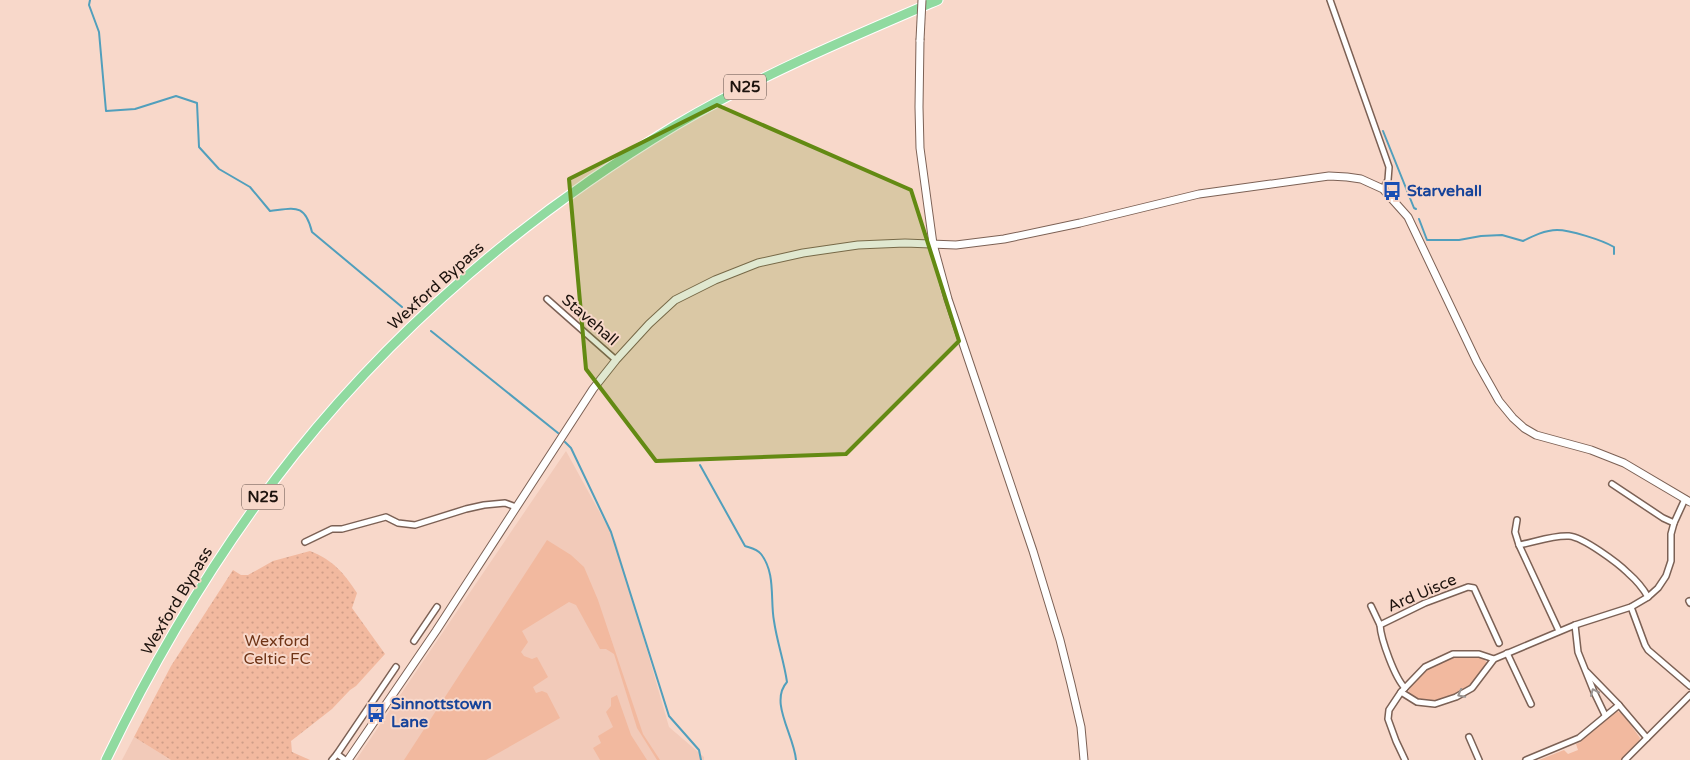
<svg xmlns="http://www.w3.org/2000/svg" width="1690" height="760" viewBox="0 0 1690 760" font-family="'Varela Round',sans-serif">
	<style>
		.built { fill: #f2cab9 }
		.grass { fill: #f2b99f }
		.park { fill: url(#park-dots) }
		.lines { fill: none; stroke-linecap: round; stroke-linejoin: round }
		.stream { stroke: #519fbc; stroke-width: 2 }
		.minor-casing { stroke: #7c6155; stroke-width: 8 }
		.tertiary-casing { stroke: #7c6155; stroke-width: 9 }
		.trunk-casing { stroke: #fff; stroke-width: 11 }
		.minor { stroke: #fff; stroke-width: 5 }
		.tertiary { stroke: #fff; stroke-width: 7 }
		.trunk { stroke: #90daa0; stroke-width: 9 }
		.tertiary-bridge-casing { stroke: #7c6155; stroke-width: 9; stroke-linecap: butt }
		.tertiary-bridge { stroke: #fff; stroke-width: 7 }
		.oneway { stroke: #999492 }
		.marked { fill: #638a13; fill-opacity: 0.2; stroke: #638a13; stroke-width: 4; stroke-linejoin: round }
		.labels { text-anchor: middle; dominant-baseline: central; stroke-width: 4; stroke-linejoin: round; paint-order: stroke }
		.shield { fill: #f8d8ca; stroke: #5e4d46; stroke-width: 1 }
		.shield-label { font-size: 15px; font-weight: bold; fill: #1c120d }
		.transit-label { font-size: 16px; font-weight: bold; fill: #164399; stroke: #f8d8ca; text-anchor: start }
		.street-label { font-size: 16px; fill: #1c120d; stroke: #f8d8ca }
		.park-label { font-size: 16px; fill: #6f3416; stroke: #f8d8ca }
	</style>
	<defs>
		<pattern id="park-dots" width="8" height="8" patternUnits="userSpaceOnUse" patternTransform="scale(1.25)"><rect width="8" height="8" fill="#f2b99f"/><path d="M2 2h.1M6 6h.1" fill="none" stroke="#cf9e88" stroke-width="1.8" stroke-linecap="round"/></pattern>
	</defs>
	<rect width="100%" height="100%" fill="#f8d8ca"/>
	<g class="built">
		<polygon points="566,451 616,542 669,727 704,757 704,760 356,760"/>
		<polygon points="134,737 171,760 122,760"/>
	</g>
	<g class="grass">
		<polygon points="547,540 571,555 584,567 598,600 643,734 660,760 657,760 637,728 614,654 606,649 600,649 576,605 569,602 522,631 528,642 521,652 524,656 532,659 537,657 548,677 533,687 536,693 542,691 547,693 560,718 486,760 404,760"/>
		<path d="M 1464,656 L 1483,658 L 1487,663 C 1483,671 1476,681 1468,687 C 1456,697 1418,710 1408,693 C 1416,670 1442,659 1464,656 Z"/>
		<polygon points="617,695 631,735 647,760 600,760 593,748 601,743 598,736 613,727 606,712 611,706 611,698"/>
		<polygon points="1617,711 1623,714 1640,738 1639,741 1621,760 1539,760 1564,750 1568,754 1578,750 1576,744 1581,742 1580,741"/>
	</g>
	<path class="park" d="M 310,551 C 333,560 344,573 357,593 L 352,608 L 385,654 L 356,686 L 350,690 L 332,709 L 291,741 L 292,752 L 310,760 L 171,760 L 134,737 L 171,666 L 233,570 L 241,575 L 248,575 L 273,561 Z"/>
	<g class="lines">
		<g class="stream">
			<path d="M 90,0 L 89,5 L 99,32 L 106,111 L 135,109 L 176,96 L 197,103 L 199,147 L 219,169 L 250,187 L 270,211 C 295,208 305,203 312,232 L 402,307"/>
			<polyline points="1383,131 1414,208 1416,209"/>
			<path d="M 1419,219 L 1427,240 L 1459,240 L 1481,236 L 1502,235 L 1523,241 C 1533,236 1545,230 1557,230 C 1570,230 1602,240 1614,247 L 1614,254"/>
			<polyline points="431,331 558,433"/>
			<polyline points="565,442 571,448 611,532 669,716 699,750 701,760"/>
			<path d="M 700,465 L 745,546 C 751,548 757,549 761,554 C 776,573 770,600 774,621 C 777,642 784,661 787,682 C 769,702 794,735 796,760"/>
		</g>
		<g class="minor-casing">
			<g id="minor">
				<polyline points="1330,0 1389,167 1388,180 1383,189"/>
				<polyline points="547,299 616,360"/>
				<polyline points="1612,484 1663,518 1674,523"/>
				<polyline points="1517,520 1515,532 1519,545 1559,631"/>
				<polyline points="305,542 332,529 342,529 386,517 398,523 415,525 466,509 484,505 505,503 516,507"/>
				<path d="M 1519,545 C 1535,542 1553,535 1569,536 C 1583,537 1618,563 1628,573 C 1636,580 1643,588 1648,597"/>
				<polyline points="1689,601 1690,603"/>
				<polyline points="1371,606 1380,625 1425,603 1468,587 1474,588 1499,643"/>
				<polyline points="1631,607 1645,645 1648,650 1690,686"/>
				<path d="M 1380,625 C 1381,640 1395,678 1405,688"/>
				<polyline points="1575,625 1578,652 1594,692 1605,715"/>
				<polyline points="414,641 437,607"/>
				<polyline points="1507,653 1531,704"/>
				<polyline points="1587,672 1619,705 1647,738"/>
				<polyline points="1401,692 1417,702 1435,704 1456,697 1472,688 1494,659 1575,625 1631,607 1648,597 1658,588 1666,576 1671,561 1671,534 1674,523 1685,499"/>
				<polyline points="1469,737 1479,760"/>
				<polyline points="332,760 337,754"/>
				<polyline points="345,760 337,754 396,667"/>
				<polyline points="1405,760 1396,741 1388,719 1389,710 1401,692 1425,667 1453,654 1479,654 1494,659"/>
				<polyline points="1526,760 1579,738 1619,705"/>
				<polyline points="1625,760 1690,695"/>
			</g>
		</g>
		<g class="tertiary-casing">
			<g id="tertiary">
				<polyline points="920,40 919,107 920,148 933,244 948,299 1033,551 1060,640 1071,684 1081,727 1084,760"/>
				<polyline points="348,760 436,631 593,389 616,360 649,324 675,300 715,280 758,263 803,253 858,245 905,243 956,245 1004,239 1080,223 1199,194 1329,176 1347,177 1361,179 1383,189 1408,217 1477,362 1499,401 1513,418 1524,428 1536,435 1591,450 1624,463 1690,502"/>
			</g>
		</g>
		<g class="trunk-casing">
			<path id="trunk" d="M 106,760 C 158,652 220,548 295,454 C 400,323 531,212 676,125 C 759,76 849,38 938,0"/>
		</g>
		<use href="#minor" class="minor"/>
		<use href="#tertiary" class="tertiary"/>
		<use href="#trunk" class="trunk"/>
		<g class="tertiary-bridge-casing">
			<polyline id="tertiary-bridge" points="920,40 922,0"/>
		</g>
		<use href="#tertiary-bridge" class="tertiary-bridge"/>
	</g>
	<defs><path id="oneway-chevron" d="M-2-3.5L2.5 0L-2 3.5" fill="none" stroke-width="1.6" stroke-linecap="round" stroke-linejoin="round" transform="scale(1.25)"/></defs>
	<g class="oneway">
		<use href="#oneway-chevron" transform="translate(1594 692) rotate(-114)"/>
		<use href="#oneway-chevron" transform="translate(1461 694) rotate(152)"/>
	</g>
	<path class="marked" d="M 717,105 L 911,190 L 959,341 L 846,454 L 656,461 L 586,369 L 569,179 Z"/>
	<defs>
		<g id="bus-bare" transform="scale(1.5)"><path d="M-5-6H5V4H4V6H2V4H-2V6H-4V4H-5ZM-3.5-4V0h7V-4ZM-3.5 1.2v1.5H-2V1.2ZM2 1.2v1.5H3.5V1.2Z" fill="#1a4fb4" stroke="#f8d8ca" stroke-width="2.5" paint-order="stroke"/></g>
	</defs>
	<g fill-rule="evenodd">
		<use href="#bus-bare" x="1392" y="191"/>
		<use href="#bus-bare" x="376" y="713"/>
	</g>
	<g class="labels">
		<g class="shield">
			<rect x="724" y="74.5" width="42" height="25" rx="4"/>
			<rect x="242" y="484.5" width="42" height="25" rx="4"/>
		</g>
		<g class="shield-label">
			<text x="745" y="87">N25</text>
			<text x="263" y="497">N25</text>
		</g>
		<g class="transit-label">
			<text x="1407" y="191">Starvehall</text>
			<text x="391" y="704">Sinnottstown<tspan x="391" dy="18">Lane</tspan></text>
		</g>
		<g class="street-label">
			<text transform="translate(436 286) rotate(-42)">Wexford Bypass</text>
			<text transform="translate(590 320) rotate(41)">Stavehall</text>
			<text transform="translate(1422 593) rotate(-23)">Ard Uisce</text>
			<text transform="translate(177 601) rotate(-59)">Wexford Bypass</text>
		</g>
		<g class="park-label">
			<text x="277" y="641">Wexford<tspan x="277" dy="18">Celtic FC</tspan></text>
		</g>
	</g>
</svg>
